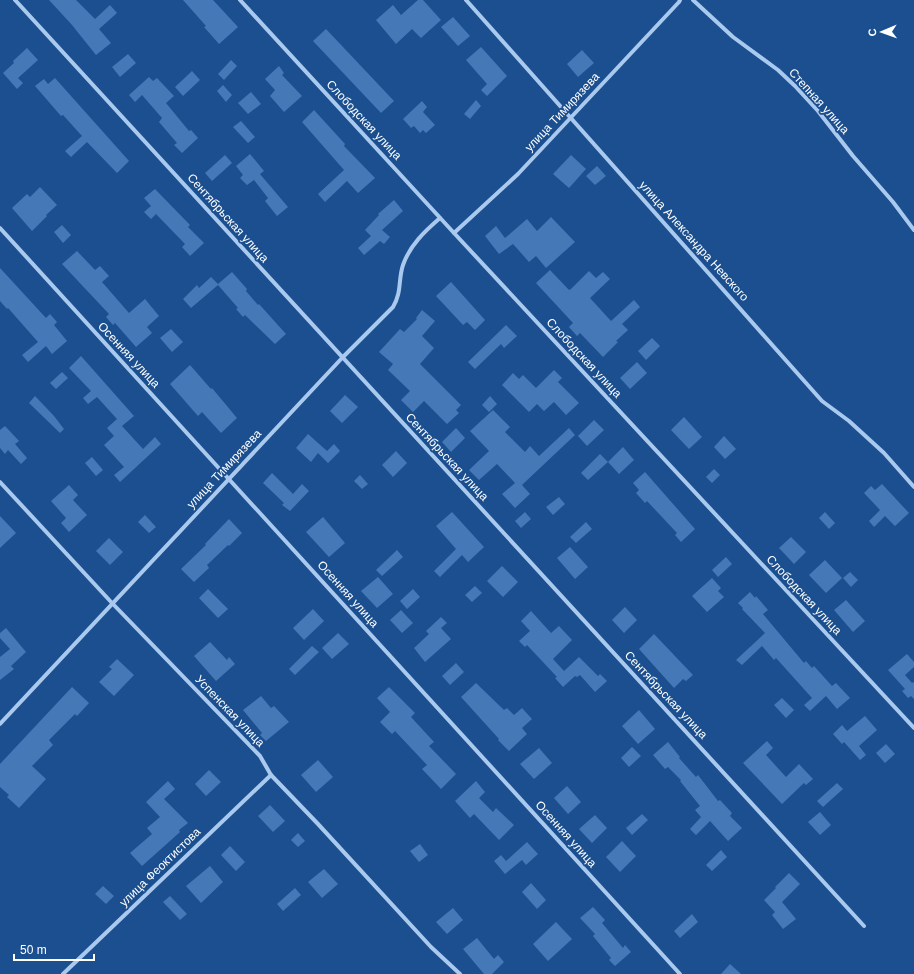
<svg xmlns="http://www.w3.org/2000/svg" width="914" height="974" viewBox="0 0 914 974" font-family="Arial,sans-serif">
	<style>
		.building { fill: #4478b7 }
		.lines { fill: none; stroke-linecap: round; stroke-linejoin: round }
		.street { stroke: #a9c9ee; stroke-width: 4 }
		.labels { text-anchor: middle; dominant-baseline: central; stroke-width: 3.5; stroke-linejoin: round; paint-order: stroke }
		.street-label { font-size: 12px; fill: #fff; stroke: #1b4f8f }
	</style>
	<rect width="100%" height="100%" fill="#1b4f8f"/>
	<g class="building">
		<polygon points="49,0 76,0 95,19 110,5 117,13 99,29 111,43 96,55 72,25"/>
		<polygon points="183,0 213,0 238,27 219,44 204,27 206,26"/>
		<polygon points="418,0 423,0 441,20 421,38 412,29 396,44 376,20 393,5 401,15"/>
		<polygon points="453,17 470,36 458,46 441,27"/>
		<polygon points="326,29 394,101 381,113 313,41"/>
		<polygon points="481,47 507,76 487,96 481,90 487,84 466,60"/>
		<polygon points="27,48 38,60 18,78 23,83 17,89 3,73 14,63 13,61"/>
		<polygon points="582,50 594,63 578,77 567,64"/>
		<polygon points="128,54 136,63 120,77 112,67"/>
		<polygon points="231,60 237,66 224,80 218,74"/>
		<polygon points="279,66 284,73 282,75 302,96 284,112 270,96 275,90 265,79"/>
		<polygon points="192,71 200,80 183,96 175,87"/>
		<polygon points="149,77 153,81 157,78 174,96 166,103 189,131 191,130 198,138 182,153 174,145 177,143 159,122 162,118 142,95 135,102 129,95"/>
		<polygon points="55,78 129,161 117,173 87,142 71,157 65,151 82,136 63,115 61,116 35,86 44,79 48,84"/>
		<polygon points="223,85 232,95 226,102 217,91"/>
		<polygon points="251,92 261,104 248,114 238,103"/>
		<polygon points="476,100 481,106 470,119 464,114"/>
		<polygon points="422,101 427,107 423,112 435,125 426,133 423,130 420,133 414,126 411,128 403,119"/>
		<polygon points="314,110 345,144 344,146 375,178 358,193 347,181 325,202 318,194 344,170 302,122"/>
		<polygon points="241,121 255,137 248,143 233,127"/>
		<polygon points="250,154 264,171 260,174 288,207 277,216 265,201 268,198 254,180 247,185 240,178 243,175 236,166"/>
		<polygon points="225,155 232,163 212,181 205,173"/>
		<polygon points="571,155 586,169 569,188 553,174"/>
		<polygon points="597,166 606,176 595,185 586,176"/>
		<polygon points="40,187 57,205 46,215 47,216 32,231 12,208 27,194 30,197"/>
		<polygon points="155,189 190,225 188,227 204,243 190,256 182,247 185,244 156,214 151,219 144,212 151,206 144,198"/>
		<polygon points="394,200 403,211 382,230 390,237 384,244 380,241 364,255 358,248 371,236 365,230 379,215 378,214"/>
		<polygon points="551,217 575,242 546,268 536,256 529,262 513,244 499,254 485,236 496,226 505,238 527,219 537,231"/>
		<polygon points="62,225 71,235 63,243 54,232"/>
		<polygon points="77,251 95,270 100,266 109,276 102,282 129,313 145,299 159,316 147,327 152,333 136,347 115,323 113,325 106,317 109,314 62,264"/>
		<polygon points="0,268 46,318 50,314 57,322 54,325 67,341 52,354 46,346 28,362 22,355 38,342 8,308 7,309 0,301"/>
		<polygon points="550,270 569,290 571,289 589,271 596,278 603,272 610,279 590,298 611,321 634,300 640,307 622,324 628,330 616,341 618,342 603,357 580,333 577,336 569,327 573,323 536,283"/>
		<polygon points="232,272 247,289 246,291 258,305 259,304 286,334 275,344 245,315 243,317 236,309 238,308 218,285 191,308 183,299 197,285 199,288 211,277 218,284"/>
		<polygon points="451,282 485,320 475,330 467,322 463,325 436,296"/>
		<polygon points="422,310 435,321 422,336 434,348 420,364 461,405 456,410 459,413 447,424 424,401 413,412 401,400 410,391 388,370 393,364 379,352 400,329 404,332 417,319 416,318"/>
		<polygon points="506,325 517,336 504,348 501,344 475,369 468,362"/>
		<polygon points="171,329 183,342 172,352 160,338"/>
		<polygon points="652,338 660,346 646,360 638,351"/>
		<polygon points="81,356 134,416 122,426 143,449 155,437 161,444 120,482 114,475 124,467 104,445 114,436 107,428 117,419 97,397 88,404 83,398 91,391 69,368"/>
		<polygon points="637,362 647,373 630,389 620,378"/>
		<polygon points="190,365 211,389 212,388 237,418 221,433 202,412 198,416 170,384"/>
		<polygon points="554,370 562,378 558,382 579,403 566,415 554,402 544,411 537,404 529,412 502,385 513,373 519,379 523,375 536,388"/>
		<polygon points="62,372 68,378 56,389 50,383"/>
		<polygon points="345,395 358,407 342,423 330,411"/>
		<polygon points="35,396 54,416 64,429 60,433 29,403"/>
		<polygon points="490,396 497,404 489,412 482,405"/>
		<polygon points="493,410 510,427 505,432 525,452 530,446 539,456 569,428 575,435 522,485 530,494 515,508 502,494 515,483 497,464 479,480 469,470 489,451 470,431"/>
		<polygon points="684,417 702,437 689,449 671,430"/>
		<polygon points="594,420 604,430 587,446 578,436"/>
		<polygon points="5,426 19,441 15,444 27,458 21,464 8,450 5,454 0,448 0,430"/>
		<polygon points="456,428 465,438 451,452 442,442"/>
		<polygon points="308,434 327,451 334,444 340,451 328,463 318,453 311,462 296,448"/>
		<polygon points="724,436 736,449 725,459 714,447"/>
		<polygon points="623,447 634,460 619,474 608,462"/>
		<polygon points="396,451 407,463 393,477 382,465"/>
		<polygon points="600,454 608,462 588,480 581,473"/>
		<polygon points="92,457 103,470 96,476 85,463"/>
		<polygon points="714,469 720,475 712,483 706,477"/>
		<polygon points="645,472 695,529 681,542 675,535 677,533 647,501 645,503 636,493 639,490 633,483"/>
		<polygon points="272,473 293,494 302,484 309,491 290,511 282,505 284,503 263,483"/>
		<polygon points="360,475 368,484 362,489 354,481"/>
		<polygon points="882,484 909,513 895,526 885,516 874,527 869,521 880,510 864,493 871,486 875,490"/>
		<polygon points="69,485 78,495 73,500 87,515 69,532 61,523 66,518 51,501"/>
		<polygon points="559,497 565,504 553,515 546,507"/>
		<polygon points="452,512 484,547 468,562 462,555 440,577 434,571 456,549 436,526"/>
		<polygon points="525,512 531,519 521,528 515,521"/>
		<polygon points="825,512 835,523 829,529 819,518"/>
		<polygon points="145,515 156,527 149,533 138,522"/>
		<polygon points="0,516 16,533 0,548"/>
		<polygon points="323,517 345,543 329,557 306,532"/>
		<polygon points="229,519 242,533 229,546 228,545 207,565 209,568 194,582 181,569 206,545 205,544"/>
		<polygon points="586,522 592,529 576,543 570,537"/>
		<polygon points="791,537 806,552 794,564 779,548"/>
		<polygon points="109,538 123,552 110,565 96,551"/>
		<polygon points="570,547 588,567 575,579 557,558"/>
		<polygon points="397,550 403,557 382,576 376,570"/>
		<polygon points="726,557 732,564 718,577 712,570"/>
		<polygon points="825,560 842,578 826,593 809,575"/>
		<polygon points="502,566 518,582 503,597 487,581"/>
		<polygon points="850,572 858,580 851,587 843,578"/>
		<polygon points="378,577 393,594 377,608 361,591"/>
		<polygon points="712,578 721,588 718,591 724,597 707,612 692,596"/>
		<polygon points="475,586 482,593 472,602 465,595"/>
		<polygon points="208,589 228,609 218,618 199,598"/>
		<polygon points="413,589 420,597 407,609 400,601"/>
		<polygon points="750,592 755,598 756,596 768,610 763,614 804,663 806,661 812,668 814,666 832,686 836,683 850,698 837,709 826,696 810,711 804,705 812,698 776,658 774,660 762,646 742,665 736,660 765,633 742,609 743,608 738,603"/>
		<polygon points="846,600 865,621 853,632 834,610"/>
		<polygon points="625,607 637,620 624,633 612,620"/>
		<polygon points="313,609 324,621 304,640 293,628"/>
		<polygon points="401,610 413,623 402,633 390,620"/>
		<polygon points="531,611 551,633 559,626 572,640 553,659 564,671 579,657 598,676 600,674 607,681 595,692 580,675 577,677 575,676 563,687 555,678 557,677 527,645 525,647 519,641 530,631 521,621"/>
		<polygon points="441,617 447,623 441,628 451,639 425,662 414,648 429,634 426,631"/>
		<polygon points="6,628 26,652 11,666 14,669 0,680 0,657 10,649 0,638 0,633"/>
		<polygon points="338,633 349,644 332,659 322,648"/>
		<polygon points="654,634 693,675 686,681 683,679 674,688 639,649"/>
		<polygon points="210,642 227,660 229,657 235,664 216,681 194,656"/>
		<polygon points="312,646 319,652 295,675 289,669"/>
		<polygon points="907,654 914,662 914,667 905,675 912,683 914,682 914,699 911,696 908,698 902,691 905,689 888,670"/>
		<polygon points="117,659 134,675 114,696 99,682 112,669 109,667"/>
		<polygon points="456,663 464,672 450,685 442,676"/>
		<polygon points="476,683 504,710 507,708 514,715 522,708 532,719 522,728 527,734 509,751 498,740 499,739 461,697"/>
		<polygon points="72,687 89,703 77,716 75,714 49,740 53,745 32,766 46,779 19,808 7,797 9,795 0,787 0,764"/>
		<polygon points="389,687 415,713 411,717 434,742 429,746 456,774 441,789 422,769 427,765 395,731 392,734 380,722 390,712 377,698"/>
		<polygon points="261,696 271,708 274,706 289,722 266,741 260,735 262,733 243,710"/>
		<polygon points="782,698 794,710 786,718 774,705"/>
		<polygon points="639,710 655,729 638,744 622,726"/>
		<polygon points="865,716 877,730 859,746 866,755 860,760 844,742 842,744 833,734 842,725 847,731"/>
		<polygon points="767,741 773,748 766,755 786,777 799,764 813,779 806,785 804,783 782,804 743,763"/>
		<polygon points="668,742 680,757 679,758 696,777 698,775 718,801 720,800 732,813 730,816 742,828 728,841 710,821 696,835 690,829 701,817 695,810 700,806 680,781 681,780 668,767 665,769 653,755"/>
		<polygon points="886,744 895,754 885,763 876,753"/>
		<polygon points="632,747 641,756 629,767 621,758"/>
		<polygon points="539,748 552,763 534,779 520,764"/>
		<polygon points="318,760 333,777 316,792 301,775"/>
		<polygon points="209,770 221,782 206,796 195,784"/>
		<polygon points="168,781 175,789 164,799 188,823 179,830 180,832 142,866 130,853 152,834 147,828 160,817 146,802"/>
		<polygon points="476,781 485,792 479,798 493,812 496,808 514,825 499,840 474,814 470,818 455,801"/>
		<polygon points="837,783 843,789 823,807 817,801"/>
		<polygon points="567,786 581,802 568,814 554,798"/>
		<polygon points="270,805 285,821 273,832 258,816"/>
		<polygon points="820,812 831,825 820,835 808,822"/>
		<polygon points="642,814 648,820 632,835 626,828"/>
		<polygon points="595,815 607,828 592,843 579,829"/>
		<polygon points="298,833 305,841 298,847 291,840"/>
		<polygon points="622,841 636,856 620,872 606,857"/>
		<polygon points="527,842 538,854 526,865 522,860 505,874 494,861 501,855 506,861"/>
		<polygon points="420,844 428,855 419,862 410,851"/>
		<polygon points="230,846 245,862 236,871 221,855"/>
		<polygon points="721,850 727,857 712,871 706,865"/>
		<polygon points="210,866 223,882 201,903 186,886"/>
		<polygon points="324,869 338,884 322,898 308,882"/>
		<polygon points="789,873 800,884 782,902 796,919 783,929 772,915 775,912 764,900 776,888 775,887"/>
		<polygon points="531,883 546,900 537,909 522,892"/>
		<polygon points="103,886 114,896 106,904 95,894"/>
		<polygon points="295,888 301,895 283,911 277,904"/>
		<polygon points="170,896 187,914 180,920 163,902"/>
		<polygon points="593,907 605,920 602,923 623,948 625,945 631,952 615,966 609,960 611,958 593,936 595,934 580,918"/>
		<polygon points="453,908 463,920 447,934 436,922"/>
		<polygon points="692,914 698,922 680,938 674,931"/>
		<polygon points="556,922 572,939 548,961 533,944"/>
		<polygon points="477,938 494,959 498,955 504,962 492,974 484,974 463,949"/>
		<polygon points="730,964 741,974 721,974"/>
	</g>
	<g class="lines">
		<g class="street">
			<polyline points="15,0 864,926"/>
			<polyline points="240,0 454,233 914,728"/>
			<polyline points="466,0 822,401 849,421 884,453 914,487"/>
			<polyline points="693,0 733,37 778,70 795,86 818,111 853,156 893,202 914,230"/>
			<polyline points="0,228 680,974"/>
			<polyline points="454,233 518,174 679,2 680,0"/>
			<polyline points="0,482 112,603 260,756 271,775 318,824 431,947 460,974"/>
			<path d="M 0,724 L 342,358 L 393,307 C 402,292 398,280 403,265 C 410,245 425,231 440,218"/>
			<polyline points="63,974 271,775"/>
		</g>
	</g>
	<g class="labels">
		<g class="street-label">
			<text transform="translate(819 101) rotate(48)">Степная улица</text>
			<text transform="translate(562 112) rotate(-47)">улица Тимирязева</text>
			<text transform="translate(364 120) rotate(47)">Слободская улица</text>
			<text transform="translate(228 218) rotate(48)">Сентябрьская улица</text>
			<text transform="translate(694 241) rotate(48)">улица Александра Невского</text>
			<text transform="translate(129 355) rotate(47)">Осенняя улица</text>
			<text transform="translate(584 358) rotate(47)">Слободская улица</text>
			<text transform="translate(447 457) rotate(47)">Сентябрьская улица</text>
			<text transform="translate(224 469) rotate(-47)">улица Тимирязева</text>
			<text transform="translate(348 594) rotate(48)">Осенняя улица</text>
			<text transform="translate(804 595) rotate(47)">Слободская улица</text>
			<text transform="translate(666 695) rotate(47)">Сентябрьская улица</text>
			<text transform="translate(230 711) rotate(46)">Успенская улица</text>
			<text transform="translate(566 834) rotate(48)">Осенняя улица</text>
			<text transform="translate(160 867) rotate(-44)">улица Феоктистова</text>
		</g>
	</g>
	<g transform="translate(882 32) rotate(268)" stroke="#1b4f8f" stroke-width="3" paint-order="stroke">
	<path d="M0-3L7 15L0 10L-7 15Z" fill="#ffffff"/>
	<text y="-6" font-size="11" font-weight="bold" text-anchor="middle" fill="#ffffff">С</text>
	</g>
	<path d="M14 954v6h80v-6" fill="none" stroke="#ffffff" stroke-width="2"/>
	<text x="20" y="954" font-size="12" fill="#ffffff" stroke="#1b4f8f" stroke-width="3" paint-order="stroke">50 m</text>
</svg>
